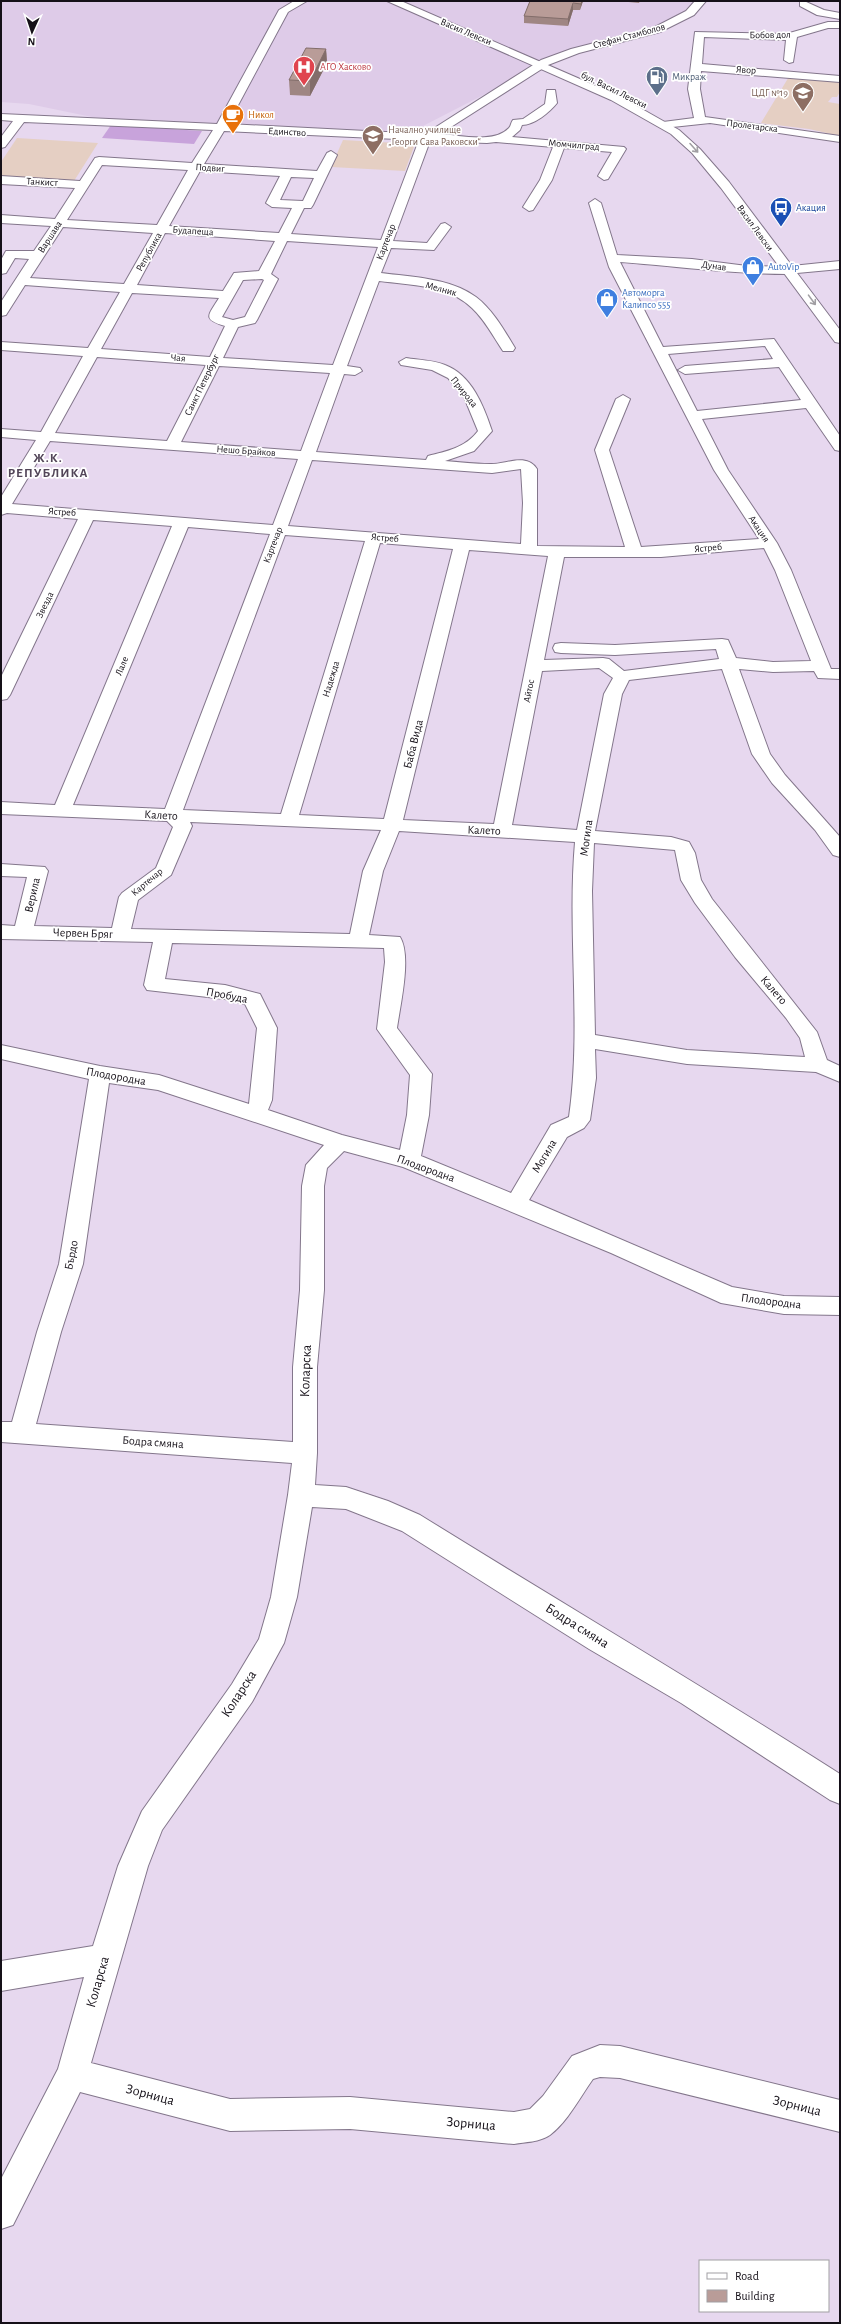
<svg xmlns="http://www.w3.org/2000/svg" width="841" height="2324" viewBox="0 0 841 2324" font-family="'Alegreya Sans',sans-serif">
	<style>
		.built { fill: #decbe8 }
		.education { fill: #e5cfc3 }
		.green { fill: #c8a3db }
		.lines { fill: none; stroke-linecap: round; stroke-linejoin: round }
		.minor-casing { stroke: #83768b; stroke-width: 2 }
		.major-casing { stroke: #83768b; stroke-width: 2 }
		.minor { fill: #fff; fill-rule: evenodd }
		.major { fill: #fff; fill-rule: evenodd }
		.wall { fill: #9f8683 }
		.shaded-wall { fill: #826d6a }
		.building { fill: #b99c98; stroke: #826d6a }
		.oneway { stroke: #a19fa3 }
		.labels { text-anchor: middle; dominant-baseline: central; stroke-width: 3.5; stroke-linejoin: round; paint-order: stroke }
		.far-street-label { font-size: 10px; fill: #151018; stroke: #fff }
		.far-health-label { font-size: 10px; fill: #be3a42; stroke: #fff; text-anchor: start }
		.far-service-label { font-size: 10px; fill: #4e5e75; stroke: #fff; text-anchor: start }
		.far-education-label { font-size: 10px; fill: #785e54; stroke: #fff; text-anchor: end }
		.far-food-label { font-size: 10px; fill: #c56008; stroke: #fff; text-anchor: start }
		.far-transit-label { font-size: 10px; fill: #164399; stroke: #fff; text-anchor: start }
		.far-shop-label { font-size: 10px; fill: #366cbe; stroke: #fff; text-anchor: start }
		.street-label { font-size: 12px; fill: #151018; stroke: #fff }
		.far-district-label { font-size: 13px; font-weight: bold; letter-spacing: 1px; fill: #524558; stroke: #fff }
		.near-street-label { font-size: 14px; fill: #151018; stroke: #fff }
	</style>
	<rect width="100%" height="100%" fill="#e7d8ef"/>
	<polygon class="built" points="1,1 698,1 700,3 671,18 659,29 588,47 536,68 421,127 344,135 219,128 92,117 29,104 1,102"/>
	<g class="education">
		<polygon points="790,75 840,82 840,92 837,97 832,97 828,102 840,104 840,136 809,129 761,123"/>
		<polygon points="17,138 98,143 74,181 1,177 1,162"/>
		<polygon points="343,140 415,144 405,171 331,167"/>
	</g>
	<polygon class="green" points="111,125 202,131 194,144 102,138"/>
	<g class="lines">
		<g class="minor-casing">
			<g id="minor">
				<path d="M 294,1 L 307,1 L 288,12 L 228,124 L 425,134 L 541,60 L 571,49 L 653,28 L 686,11 L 695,1 L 706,1 L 694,15 L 660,32 L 579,53 L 548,65 L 440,134 C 459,135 494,144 509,128 C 511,126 511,122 513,120 L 523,119 L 545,104 L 547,90 L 555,90 L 557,103 C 550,112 534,125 522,125 L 520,130 L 512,137 L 624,147 L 626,149 L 608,179 L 604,180 L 598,176 L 612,152 L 564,148 L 552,180 L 533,210 L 529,211 L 523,207 L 540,180 L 553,147 L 496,142 L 487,143 L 430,141 L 393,241 L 427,243 L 441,224 L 445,223 L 451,227 L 434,250 L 391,248 L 381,273 C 412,277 450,278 476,297 C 493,310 504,330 515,348 L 513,351 L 503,351 C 493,336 485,320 472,308 C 449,285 410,285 379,281 L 347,366 L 360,368 L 362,371 L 355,375 L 344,374 L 316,452 L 426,460 L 428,456 C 447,451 465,448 478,431 L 464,397 L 448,378 L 432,370 L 401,365 L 399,362 L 406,358 C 419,360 433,360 445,365 C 472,375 484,407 492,431 L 474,451 L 445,461 C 460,462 475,464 490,464 C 505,465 526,452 537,469 L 537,546 L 625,547 L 595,450 L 616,399 L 623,395 L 630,399 L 609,450 L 641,547 L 759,539 L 714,470 L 609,267 L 589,203 L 595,199 L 601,203 L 617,255 L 692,259 L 747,266 L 792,267 L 793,270 L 792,273 L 787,274 C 731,274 676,266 620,262 L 663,347 L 774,339 L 840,436 L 840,451 L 835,450 L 806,408 L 702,419 L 728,470 L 777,543 L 791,570 L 831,669 L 840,669 L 840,679 L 818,678 L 814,671 L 773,672 L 739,669 L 770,754 L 785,775 L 840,837 L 840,857 L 833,855 L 815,830 L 772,783 L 752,754 L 722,669 L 629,680 L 622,694 L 595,831 L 671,837 L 689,842 L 695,853 L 701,880 L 712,899 L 817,1032 L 827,1060 L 840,1066 L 840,1082 L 816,1072 L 687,1064 L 595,1049 L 596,1078 L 590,1120 L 584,1128 L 567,1137 L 529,1200 L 732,1287 L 784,1296 L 840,1297 L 840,1315 L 784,1314 L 721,1303 L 611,1253 L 403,1167 L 344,1151 L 327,1168 L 324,1186 L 324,1290 L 317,1367 L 317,1453 L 315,1485 L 346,1487 L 388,1501 L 420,1515 C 560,1602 701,1685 840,1774 L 840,1804 L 830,1800 L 681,1703 L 589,1649 L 402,1531 L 346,1509 L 312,1507 L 297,1597 L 284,1643 L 252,1702 L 162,1830 L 148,1866 L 91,2063 L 230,2099 L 350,2097 L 514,2112 L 530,2109 L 543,2096 L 572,2056 L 600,2045 L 620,2046 L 840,2100 L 840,2132 L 620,2078 L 600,2077 L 593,2079 C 580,2097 568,2121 550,2135 C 540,2142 525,2142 514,2144 L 350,2129 L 230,2131 L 80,2092 L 13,2225 L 1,2229 L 1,2179 L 58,2069 L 84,1977 L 1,1991 L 1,1961 L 93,1946 L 118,1866 L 142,1811 L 232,1684 L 259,1639 L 271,1597 L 288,1495 L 292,1463 L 1,1442 L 1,1422 L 12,1422 L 37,1332 L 59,1264 L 89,1079 L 1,1059 L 1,1045 L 100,1066 L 159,1075 L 249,1104 L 257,1028 L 245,1004 L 225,999 L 147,990 L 144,985 L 153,942 L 1,939 L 1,925 L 15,926 L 27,877 L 1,876 L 1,864 L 45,867 L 48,871 L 34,926 L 112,928 L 119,897 L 122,893 L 156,868 L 173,827 L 167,821 L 1,814 L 1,802 L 55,805 L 172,526 L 93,520 L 10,695 L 7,699 L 1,700 L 1,677 L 78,519 L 7,513 L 1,515 L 1,497 L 36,440 L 1,437 L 1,429 L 41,432 L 83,356 L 1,350 L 1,342 L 88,348 L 120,292 L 25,285 L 6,315 L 1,316 L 1,302 L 29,259 L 15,258 L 6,273 L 1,274 L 1,260 L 6,251 L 34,251 L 51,226 L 1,223 L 1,215 L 55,219 L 75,188 L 1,184 L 1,176 L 80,181 L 95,158 L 99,157 L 192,163 L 213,130 L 24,122 L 5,147 L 1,148 L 1,137 L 13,121 L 1,120 L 1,114 L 217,124 L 279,10 ZM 224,131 L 419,140 L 381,240 L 291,234 L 304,208 L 311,208 L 313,205 L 337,155 L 331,151 L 327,153 L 317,171 L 204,164 ZM 102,165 L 188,170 L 157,225 L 67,220 ZM 200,171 L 280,176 L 266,203 L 272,207 L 292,208 L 279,233 L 169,226 ZM 291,177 L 314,178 L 303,201 L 280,200 ZM 63,227 L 153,233 L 124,284 L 30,278 ZM 165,233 L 275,241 L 259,271 L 234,273 L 223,291 L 137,285 ZM 287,241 L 378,247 L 333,365 L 223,358 L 238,327 L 255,323 L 257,320 L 278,279 L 271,274 ZM 262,279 L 264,280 L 245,317 L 233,320 L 222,317 L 243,280 ZM 132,293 L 219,298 C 208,316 202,319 225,326 L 210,357 L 101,349 ZM 765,346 L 773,359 L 685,366 L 678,370 L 685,374 L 779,367 L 801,400 L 697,411 L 668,354 ZM 97,357 L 206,365 L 167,441 L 55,433 ZM 219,366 L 330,373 L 301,451 L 181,442 ZM 50,441 L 298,459 L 273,525 L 12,504 ZM 312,460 L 492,473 L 521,469 L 523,503 L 521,544 L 288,526 ZM 188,527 L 270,534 L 165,809 L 73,805 ZM 285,535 L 365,541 L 281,814 L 183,810 ZM 380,543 L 453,549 L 384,819 L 299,815 ZM 764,548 L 775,570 L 811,661 L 773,662 L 736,658 L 728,640 L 722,639 L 615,645 L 561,643 L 555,644 L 553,648 L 555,652 L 561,653 L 615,655 L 716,649 L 719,659 L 624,671 L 609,659 L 603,658 L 544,660 L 564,557 L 661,557 ZM 469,550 L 548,556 L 494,824 L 403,820 ZM 599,668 L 613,678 L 604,694 L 577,830 L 512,825 L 542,671 ZM 190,822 L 381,830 L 363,871 L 350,934 L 131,929 L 138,900 L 171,875 L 192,826 ZM 399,831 L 575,842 C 567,934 582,1026 569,1117 L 551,1125 L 511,1193 L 421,1156 L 429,1115 L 432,1074 L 397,1028 C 400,1006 412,956 400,937 L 369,935 L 383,871 ZM 594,843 L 675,850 L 681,880 L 695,903 L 735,957 L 786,1018 L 800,1038 L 805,1057 L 687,1050 L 595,1035 L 592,891 ZM 172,943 L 384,948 L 385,962 L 377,1029 L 410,1075 L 407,1115 L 400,1150 L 342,1135 L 268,1110 L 272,1100 L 277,1028 L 260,994 L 225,985 L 165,979 ZM 109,1083 L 158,1090 L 324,1145 L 306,1165 L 302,1186 L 300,1290 L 293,1367 L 293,1442 L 36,1424 L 61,1332 L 83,1264 Z"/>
				<polygon points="804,1 824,10 840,13 840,19 817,15 800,6 800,2"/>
				<polygon points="828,22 840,22 840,28 828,28 797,37 793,62 789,63 784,60 786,40 704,37 702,64 840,76 840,82 701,71 700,89 705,117 840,136 840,142 710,123 663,128 657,125 663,122 694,118 688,89 695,32 786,34"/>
			</g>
		</g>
		<g class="major-casing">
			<polygon id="major" points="387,1 401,1 619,96 679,130 700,149 729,182 792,266 840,261 840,269 797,273 840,330 840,343 835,342 721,188 692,153 671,134 611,100"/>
		</g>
		<use href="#minor" class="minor"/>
		<use href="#major" class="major"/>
	</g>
	<g class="wall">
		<polygon points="583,1 580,10 573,10 568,26 524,23 524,16"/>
		<polygon points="618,1 640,1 639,3"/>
		<polygon points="326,49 327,63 310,96 290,95 289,80"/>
	</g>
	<g class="shaded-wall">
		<polygon points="582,1 583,1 580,10 581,4"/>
		<polygon points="573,3 573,10 568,26 568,19"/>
		<polygon points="326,49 327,63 310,96 310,81"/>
	</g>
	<g class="building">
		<polygon points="530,1 582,1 581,4 573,3 568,19 524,16"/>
		<polygon points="306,48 326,49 310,81 289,80"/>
	</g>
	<defs><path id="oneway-shaft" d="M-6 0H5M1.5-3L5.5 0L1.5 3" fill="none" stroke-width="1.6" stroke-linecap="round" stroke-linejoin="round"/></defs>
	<g class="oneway">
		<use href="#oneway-shaft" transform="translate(694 148) rotate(48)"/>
		<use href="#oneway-shaft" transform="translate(812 300) rotate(54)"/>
	</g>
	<defs>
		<g id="hospital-pin" transform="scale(1.15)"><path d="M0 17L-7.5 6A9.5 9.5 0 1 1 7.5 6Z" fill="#e0444e" stroke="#fff"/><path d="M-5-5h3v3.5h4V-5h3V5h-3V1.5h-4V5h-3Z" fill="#fff"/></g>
		<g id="fuel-pin" transform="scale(1.15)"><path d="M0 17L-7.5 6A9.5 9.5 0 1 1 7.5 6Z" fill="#5c6f8a" stroke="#fff"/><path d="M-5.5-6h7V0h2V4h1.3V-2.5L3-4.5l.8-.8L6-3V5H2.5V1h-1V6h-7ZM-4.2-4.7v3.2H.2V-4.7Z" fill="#fff"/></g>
		<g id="school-pin" transform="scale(1.15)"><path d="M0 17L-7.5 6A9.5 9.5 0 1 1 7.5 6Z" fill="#8d6e63" stroke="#fff"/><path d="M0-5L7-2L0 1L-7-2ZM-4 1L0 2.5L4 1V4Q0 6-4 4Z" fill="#fff"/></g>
		<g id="cafe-pin" transform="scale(1.15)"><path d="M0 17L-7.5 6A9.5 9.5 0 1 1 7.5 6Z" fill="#e8710a" stroke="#fff"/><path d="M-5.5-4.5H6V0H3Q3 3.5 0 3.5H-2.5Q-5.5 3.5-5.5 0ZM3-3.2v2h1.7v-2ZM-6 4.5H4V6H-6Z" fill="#fff"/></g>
		<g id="bus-pin" transform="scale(1.15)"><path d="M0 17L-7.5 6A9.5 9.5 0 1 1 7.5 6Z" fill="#1a4fb4" stroke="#fff"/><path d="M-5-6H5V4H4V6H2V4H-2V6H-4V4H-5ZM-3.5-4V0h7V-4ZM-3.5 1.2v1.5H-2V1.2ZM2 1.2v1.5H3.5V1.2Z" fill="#fff"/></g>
		<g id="shop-pin" transform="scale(1.15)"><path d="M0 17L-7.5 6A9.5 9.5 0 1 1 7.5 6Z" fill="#3f7fe0" stroke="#fff"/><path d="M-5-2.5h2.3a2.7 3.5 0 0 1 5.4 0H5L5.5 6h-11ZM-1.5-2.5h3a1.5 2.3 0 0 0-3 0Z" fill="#fff"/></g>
	</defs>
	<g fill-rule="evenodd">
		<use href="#hospital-pin" x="304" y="67"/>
		<use href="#fuel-pin" x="657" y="77"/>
		<use href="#school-pin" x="803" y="93"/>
		<use href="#cafe-pin" x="233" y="115"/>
		<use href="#school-pin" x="373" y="136"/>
		<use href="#bus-pin" x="781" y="208"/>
		<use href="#shop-pin" x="753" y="267"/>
		<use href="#shop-pin" x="607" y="299"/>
	</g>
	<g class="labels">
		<g class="far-street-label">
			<text transform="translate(466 32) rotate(23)">Васил Левски</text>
			<text transform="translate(770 35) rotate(-1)">Бобов дол</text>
			<text transform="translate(629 36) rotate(-15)">Стефан Стамболов</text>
			<text transform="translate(746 70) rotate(4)">Явор</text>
			<text transform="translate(614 90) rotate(26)">бул. Васил Левски</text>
			<text transform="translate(752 126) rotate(7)">Пролетарска</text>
			<text transform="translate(287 132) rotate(3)">Единство</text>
			<text transform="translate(574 145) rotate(5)">Момчилград</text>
			<text transform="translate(210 168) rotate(4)">Подвиг</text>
			<text transform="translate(42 182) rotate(3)">Танкист</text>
			<text transform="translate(755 228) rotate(54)">Васил Левски</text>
			<text transform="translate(193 231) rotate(4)">Будапеща</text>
			<text transform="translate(50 237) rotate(-57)">Варшава</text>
			<text transform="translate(386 242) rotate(-69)">Картечар</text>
			<text transform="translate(149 252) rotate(-61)">Република</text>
			<text transform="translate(714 266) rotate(8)">Дунав</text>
			<text transform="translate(441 289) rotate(15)">Мелник</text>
			<text transform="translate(178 358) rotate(4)">Чая</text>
			<text transform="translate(202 385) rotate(-64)">Санкт Петербург</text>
			<text transform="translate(464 392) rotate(51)">Природа</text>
			<text transform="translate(246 451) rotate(4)">Нешо Брайков</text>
			<text transform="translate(62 512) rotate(4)">Ястреб</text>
			<text transform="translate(759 529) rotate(56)">Акация</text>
			<text transform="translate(385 538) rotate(5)">Ястреб</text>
			<text transform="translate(273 545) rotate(-69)">Картечар</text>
			<text transform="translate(708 548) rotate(-5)">Ястреб</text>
			<text transform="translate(45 605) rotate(-64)">Звезда</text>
			<text transform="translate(122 666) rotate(-68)">Лале</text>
			<text transform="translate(331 679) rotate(-73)">Надежда</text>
			<text transform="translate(529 691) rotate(-79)">Айтос</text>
			<text transform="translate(147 882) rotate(-40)">Картечар</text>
		</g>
		<g class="far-health-label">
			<text x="320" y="67">АГО Хасково</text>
		</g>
		<g class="far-service-label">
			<text x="672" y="77">Микраж</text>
		</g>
		<g class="far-education-label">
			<text x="788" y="93">ЦДГ №19</text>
			<text x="388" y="130" text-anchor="start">Начално училище<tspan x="388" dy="12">„Георги Сава Раковски“</tspan></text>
		</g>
		<g class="far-food-label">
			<text x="248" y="115">Никол</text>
		</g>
		<g class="far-transit-label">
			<text x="796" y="208">Акация</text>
		</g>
		<g class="far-shop-label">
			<text x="768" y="267">AutoVip</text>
			<text x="622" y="293">Автоморга<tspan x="622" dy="12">Калипсо 555</tspan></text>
		</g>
		<g class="street-label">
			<text transform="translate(413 744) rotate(-76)">Баба Вида</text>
			<text transform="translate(161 815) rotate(3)">Калето</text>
			<text transform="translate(484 830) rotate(2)">Калето</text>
			<text transform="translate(586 838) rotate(-82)">Могила</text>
			<text transform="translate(32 895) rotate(-77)">Верила</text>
			<text transform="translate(83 933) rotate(2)">Червен Бряг</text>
			<text transform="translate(774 990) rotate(49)">Калето</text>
			<text transform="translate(227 995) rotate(11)">Пробуда</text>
			<text transform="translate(116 1076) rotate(10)">Плодородна</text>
			<text transform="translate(544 1156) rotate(-59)">Могила</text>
			<text transform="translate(426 1168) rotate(20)">Плодородна</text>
			<text transform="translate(71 1255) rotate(-79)">Бърдо</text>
			<text transform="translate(771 1301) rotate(7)">Плодородна</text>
			<text transform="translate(153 1442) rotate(4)">Бодра смяна</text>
		</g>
		<g class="far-district-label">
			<text x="48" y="458">Ж.К.<tspan x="48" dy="15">РЕПУБЛИКА</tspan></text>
		</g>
		<g class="near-street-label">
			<text transform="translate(306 1371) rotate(-88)">Коларска</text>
			<text transform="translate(577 1626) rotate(32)">Бодра смяна</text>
			<text transform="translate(239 1694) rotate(-57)">Коларска</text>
			<text transform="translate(98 1982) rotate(-74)">Коларска</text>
			<text transform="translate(150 2095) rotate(15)">Зорница</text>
			<text transform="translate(797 2106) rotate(14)">Зорница</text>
			<text transform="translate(471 2124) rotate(5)">Зорница</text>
		</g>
	</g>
	<rect width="841" height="2324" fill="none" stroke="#151018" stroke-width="4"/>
	<rect x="699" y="2260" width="130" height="52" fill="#ffffff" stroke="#a19fa3"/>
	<rect x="707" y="2273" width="20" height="6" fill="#ffffff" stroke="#a19fa3"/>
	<text x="735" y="2280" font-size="12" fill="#151018">Road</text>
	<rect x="707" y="2290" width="20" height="12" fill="#b99c98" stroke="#a19fa3"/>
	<text x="735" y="2300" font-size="12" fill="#151018">Building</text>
	<g transform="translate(32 32) rotate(183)" stroke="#ffffff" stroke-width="3" paint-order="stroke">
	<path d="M0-3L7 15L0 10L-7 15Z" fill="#151018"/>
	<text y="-6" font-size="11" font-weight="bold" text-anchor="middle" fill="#151018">N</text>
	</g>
</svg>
